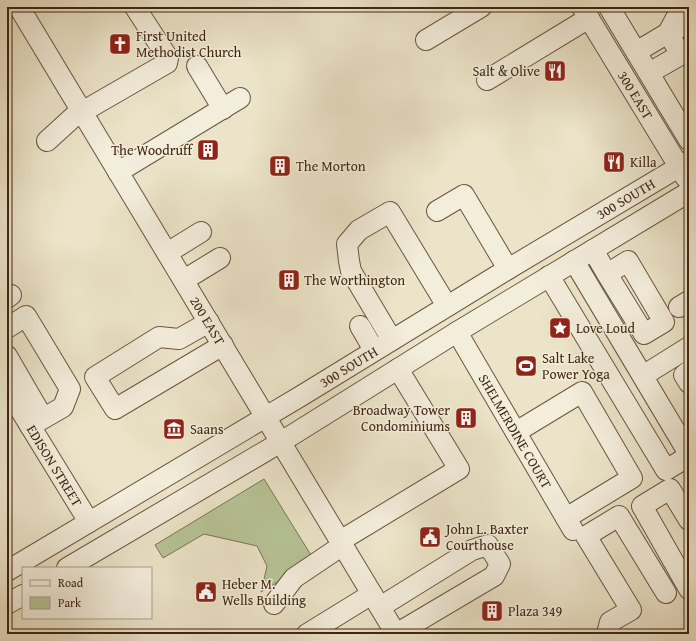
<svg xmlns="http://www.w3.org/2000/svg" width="696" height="641" viewBox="0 0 696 641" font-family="'Gentium Book Plus',serif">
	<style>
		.green { fill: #b7c497; stroke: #7b7453 }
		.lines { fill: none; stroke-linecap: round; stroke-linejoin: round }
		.minor-tunnel { stroke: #c9bea4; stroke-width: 20; stroke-dasharray: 20 10; stroke-linecap: butt }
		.minor-casing { stroke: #6a553e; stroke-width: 22 }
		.minor { stroke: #f3eddc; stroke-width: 20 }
		.labels { text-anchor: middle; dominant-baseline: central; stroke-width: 3; stroke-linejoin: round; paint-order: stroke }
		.poi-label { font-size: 14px; fill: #3f250f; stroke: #f3eddc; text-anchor: start }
		.street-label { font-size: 14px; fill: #3f250f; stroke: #f3eddc }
	</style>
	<rect width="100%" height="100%" fill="#ece4c9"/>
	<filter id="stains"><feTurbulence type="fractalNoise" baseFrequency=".005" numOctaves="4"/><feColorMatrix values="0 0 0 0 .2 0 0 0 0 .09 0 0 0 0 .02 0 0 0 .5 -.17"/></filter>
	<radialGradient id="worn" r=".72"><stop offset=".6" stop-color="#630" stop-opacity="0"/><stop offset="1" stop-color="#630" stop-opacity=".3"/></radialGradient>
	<polygon class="green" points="264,479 314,560 261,592 267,566 257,546 204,534 163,558 155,545"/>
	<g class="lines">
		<g class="minor-tunnel">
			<polyline points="676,18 689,11"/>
			<polyline points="687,36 689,35"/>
		</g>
		<g class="minor-casing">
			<g id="minor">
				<path id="s1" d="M 19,7 L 396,634"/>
				<path id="s2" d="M 582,7 L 686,178"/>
				<polyline points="609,7 689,140"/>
				<polyline points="676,18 668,33 681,27"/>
				<polyline points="426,40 481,7"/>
				<polyline points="636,52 668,33 681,55"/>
				<polyline points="197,66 223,109"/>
				<polyline points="649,73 689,50"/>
				<polyline points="487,80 589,18"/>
				<polyline points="82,112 167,63 168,58 135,7"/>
				<polyline points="47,141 81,110"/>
				<polyline points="118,172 240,98"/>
				<polyline points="437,211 464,195 508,269"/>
				<polyline points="593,250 607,274 644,334 664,322 628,261 607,274"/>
				<polyline points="167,253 201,232"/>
				<polyline points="574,261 689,454"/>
				<polyline points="549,276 666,470 689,456"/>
				<polyline points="184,280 220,258"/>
				<polyline points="7,298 11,295"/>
				<polyline points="679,307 689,301"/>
				<polyline points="209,322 179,339 159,337 95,377 115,409 223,345"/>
				<polyline points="360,326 374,350"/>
				<polyline points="7,328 26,316 70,389 63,407 30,426"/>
				<path id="s3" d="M 457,332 L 573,530"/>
				<polyline points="392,340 351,271 349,261 347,244 359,230 390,212 447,306"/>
				<polyline points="7,356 43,418"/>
				<polyline points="689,371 684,375 689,383"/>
				<polyline points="649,372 689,347"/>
				<path id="s4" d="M 7,388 L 89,522"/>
				<polyline points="516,432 582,392 632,478 566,518"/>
				<polyline points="689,520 670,489 642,506 689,589"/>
				<polyline points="340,541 459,469 398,369"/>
				<polyline points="67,568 281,442 457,332 689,192"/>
				<path id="s5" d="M 7,571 L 301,396 L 508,269 L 689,161"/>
				<polyline points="7,604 23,595"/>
				<polyline points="274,604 294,578 343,545"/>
				<polyline points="380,607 472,550 488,545 500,564 494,576 396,634"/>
				<polyline points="307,634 372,594"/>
				<polyline points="607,634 610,622 631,610 586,536 619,516 666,593"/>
			</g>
		</g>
		<use href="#minor" class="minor"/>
	</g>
	<defs>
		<g id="church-square" transform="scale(1.15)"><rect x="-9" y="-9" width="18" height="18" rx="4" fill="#8f2418" stroke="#f3eddc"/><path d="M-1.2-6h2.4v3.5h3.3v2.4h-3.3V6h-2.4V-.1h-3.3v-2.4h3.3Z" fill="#fff"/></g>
		<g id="restaurant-square" transform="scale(1.15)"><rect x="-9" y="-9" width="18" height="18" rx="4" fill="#8f2418" stroke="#f3eddc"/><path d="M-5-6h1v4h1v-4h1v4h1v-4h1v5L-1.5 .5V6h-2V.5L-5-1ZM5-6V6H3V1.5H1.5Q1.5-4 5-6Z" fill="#fff"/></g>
		<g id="building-square" transform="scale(1.15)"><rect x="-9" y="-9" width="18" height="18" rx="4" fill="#8f2418" stroke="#f3eddc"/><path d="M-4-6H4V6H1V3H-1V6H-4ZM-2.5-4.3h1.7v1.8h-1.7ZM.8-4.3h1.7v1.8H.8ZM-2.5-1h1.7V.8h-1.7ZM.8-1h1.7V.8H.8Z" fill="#fff"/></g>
		<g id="sight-square" transform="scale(1.15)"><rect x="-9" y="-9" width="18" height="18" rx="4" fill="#8f2418" stroke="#f3eddc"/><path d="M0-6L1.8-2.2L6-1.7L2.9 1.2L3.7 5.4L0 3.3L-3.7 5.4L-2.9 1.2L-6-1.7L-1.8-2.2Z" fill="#fff"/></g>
		<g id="stadium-square" transform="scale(1.15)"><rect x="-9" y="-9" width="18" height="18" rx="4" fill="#8f2418" stroke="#f3eddc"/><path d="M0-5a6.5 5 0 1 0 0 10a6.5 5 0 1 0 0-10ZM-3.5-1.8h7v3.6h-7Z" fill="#fff"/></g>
		<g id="museum-square" transform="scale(1.15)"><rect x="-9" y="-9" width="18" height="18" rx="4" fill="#8f2418" stroke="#f3eddc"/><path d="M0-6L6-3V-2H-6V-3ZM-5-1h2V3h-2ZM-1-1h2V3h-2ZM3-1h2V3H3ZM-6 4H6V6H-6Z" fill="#fff"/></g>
		<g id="civic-square" transform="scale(1.15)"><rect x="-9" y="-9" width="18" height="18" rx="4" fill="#8f2418" stroke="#f3eddc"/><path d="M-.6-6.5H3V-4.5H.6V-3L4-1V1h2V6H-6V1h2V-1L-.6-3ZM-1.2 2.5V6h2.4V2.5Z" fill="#fff"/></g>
	</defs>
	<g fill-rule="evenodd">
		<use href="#church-square" x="120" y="44"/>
		<use href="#restaurant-square" x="555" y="71"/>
		<use href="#building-square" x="208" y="150"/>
		<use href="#restaurant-square" x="614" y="162"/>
		<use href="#building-square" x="280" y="166"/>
		<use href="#building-square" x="289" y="280"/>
		<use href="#sight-square" x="560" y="328"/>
		<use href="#stadium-square" x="526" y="366"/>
		<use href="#building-square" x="466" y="418"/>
		<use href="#museum-square" x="174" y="429"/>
		<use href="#civic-square" x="430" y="537"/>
		<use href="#civic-square" x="206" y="592"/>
		<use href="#building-square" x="492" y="611"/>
	</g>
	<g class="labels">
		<g class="poi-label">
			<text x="136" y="36">First United<tspan x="136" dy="16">Methodist Church</tspan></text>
			<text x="540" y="71" text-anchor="end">Salt &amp; Olive</text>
			<text x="192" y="150" text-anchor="end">The Woodruff</text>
			<text x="630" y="162">Killa</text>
			<text x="296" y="166">The Morton</text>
			<text x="304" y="280">The Worthington</text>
			<text x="576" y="328">Love Loud</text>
			<text x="542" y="358">Salt Lake<tspan x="542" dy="16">Power Yoga</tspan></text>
			<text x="450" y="410" text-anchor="end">Broadway Tower<tspan x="450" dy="16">Condominiums</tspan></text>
			<text x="190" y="429">Saans</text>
			<text x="446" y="529">John L. Baxter<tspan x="446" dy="16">Courthouse</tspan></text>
			<text x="222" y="584">Heber M.<tspan x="222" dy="16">Wells Building</tspan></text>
			<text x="508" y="611">Plaza 349</text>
		</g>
		<g class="street-label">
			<text stroke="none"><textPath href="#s2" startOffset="103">300 EAST</textPath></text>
			<text stroke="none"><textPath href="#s5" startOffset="722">300 SOUTH</textPath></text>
			<text stroke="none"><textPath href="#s1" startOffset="366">200 EAST</textPath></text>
			<text stroke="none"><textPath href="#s5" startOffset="398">300 SOUTH</textPath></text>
			<text stroke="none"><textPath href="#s3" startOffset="115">SHELMERDINE COURT</textPath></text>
			<text stroke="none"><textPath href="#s4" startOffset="91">EDISON STREET</textPath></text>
		</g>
	</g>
	<rect width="696" height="641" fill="none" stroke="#ece4c9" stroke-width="24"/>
	<rect x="8" y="8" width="680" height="625" fill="none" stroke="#3f250f" stroke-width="2"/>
	<rect x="12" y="12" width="672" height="617" fill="none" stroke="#3f250f"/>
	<rect x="22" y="567" width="130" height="52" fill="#f3eddc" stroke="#ab9d8a"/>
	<rect x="30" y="580" width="20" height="6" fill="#f3eddc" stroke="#ab9d8a"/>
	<text x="58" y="587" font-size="12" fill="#3f250f">Road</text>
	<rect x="30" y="597" width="20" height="12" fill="#b7c497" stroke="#ab9d8a"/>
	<text x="58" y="607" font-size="12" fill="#3f250f">Park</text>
	<rect width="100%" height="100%" filter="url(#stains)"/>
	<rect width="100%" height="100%" fill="url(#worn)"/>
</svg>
